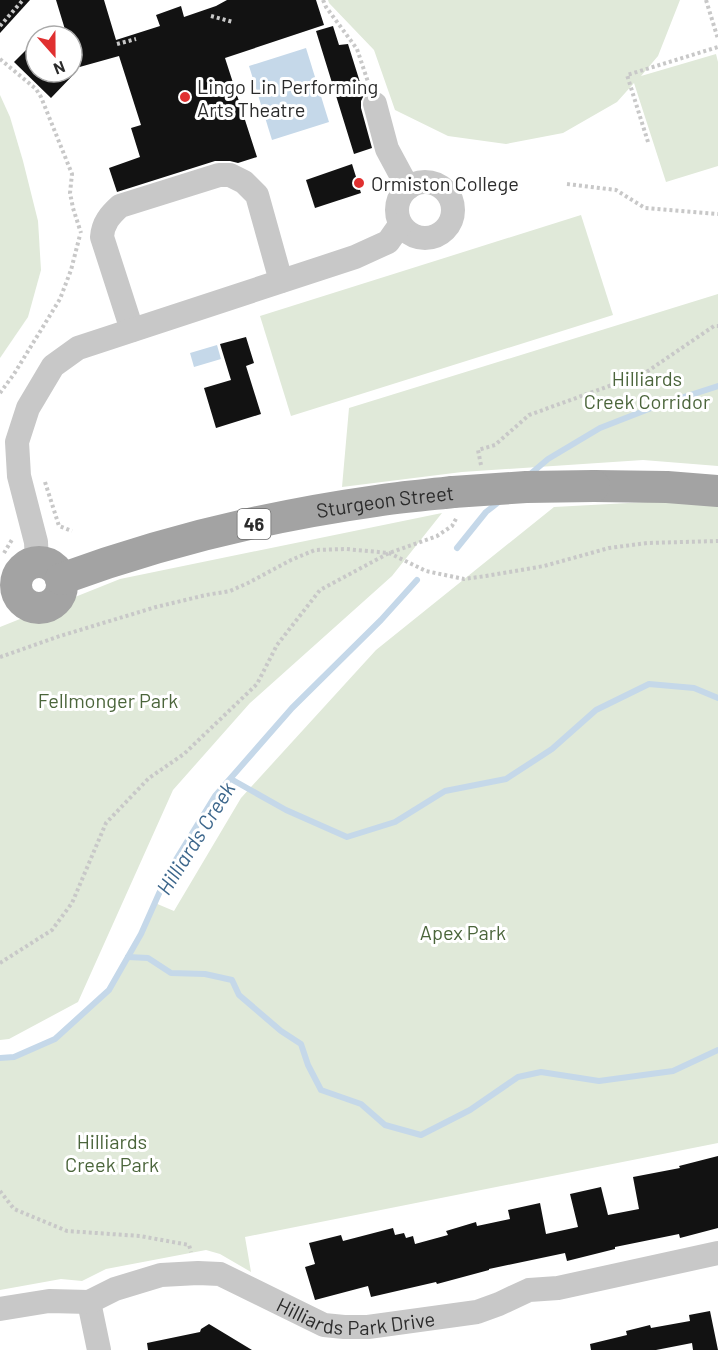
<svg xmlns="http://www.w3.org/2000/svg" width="718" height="1350" viewBox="0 0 718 1350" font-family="Barlow,sans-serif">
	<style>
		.green { fill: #e0e9d9 }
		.water { fill: #c5d8e9 }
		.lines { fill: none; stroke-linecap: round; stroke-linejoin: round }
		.stream { stroke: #c5d8e9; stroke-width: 6 }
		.building { fill: #121212 }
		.path { stroke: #c8c8c8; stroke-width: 4; stroke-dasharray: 3 3; stroke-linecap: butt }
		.minor { stroke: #c8c8c8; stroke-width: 24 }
		.major { stroke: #a3a3a3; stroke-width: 32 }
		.major-bridge { stroke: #a3a3a3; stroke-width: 32 }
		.poi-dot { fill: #e03030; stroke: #fff; stroke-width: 2 }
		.labels { text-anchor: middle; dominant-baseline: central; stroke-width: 6; stroke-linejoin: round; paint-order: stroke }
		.shield { fill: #fff; stroke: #6b6b6b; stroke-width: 1.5 }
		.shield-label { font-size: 18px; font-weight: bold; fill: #2b2b2b }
		.poi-label { font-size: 20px; fill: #2b2b2b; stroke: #fff; text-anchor: start }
		.park-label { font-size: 20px; fill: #4b653b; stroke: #fff }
		.street-label { font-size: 20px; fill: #2b2b2b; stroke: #fff }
		.water-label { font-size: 21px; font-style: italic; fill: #3c668b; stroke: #fff }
	</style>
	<rect width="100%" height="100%" fill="#fff"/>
	<g class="green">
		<polygon points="328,0 680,0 658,56 641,76 716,54 718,62 718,166 666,182 634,83 617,102 563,133 506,144 448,136 395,110 374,50 329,3"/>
		<polygon points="0,95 10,117 23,161 38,221 41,270 28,317 0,358"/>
		<polygon points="581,215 613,315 291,416 260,316"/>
		<polygon points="718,294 718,466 643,460 462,472 342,487 349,408"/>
		<polygon points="665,501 718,506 718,1143 245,1237 251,1272 220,1254 206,1250 106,1269 82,1281 61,1279 0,1290 0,1058 15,1057 55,1039 109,990 141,934 155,903 174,911 241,798 376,650 554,507"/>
		<polygon points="442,513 392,576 250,703 173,790 78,1002 9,1039 0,1040 0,627 120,579"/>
	</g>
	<g class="water">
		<polygon points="306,48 329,122 272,140 249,66"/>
		<polygon points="217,345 221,359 194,367 190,353"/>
	</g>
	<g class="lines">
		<g class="stream">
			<polyline points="528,476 548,459 600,428 659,405 718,386"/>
			<polyline points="457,548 486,512 500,501"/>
			<polyline points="231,779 286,810 347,837 395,822 445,791 506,779 552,749 596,710 649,684 694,688 718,698"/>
			<polyline points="128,957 148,958 171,973 205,974 232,980 239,995 281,1031 301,1044 308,1065 321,1090 361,1104 385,1125 421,1135 470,1110 518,1077 541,1072 599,1081 673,1071 718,1050"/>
			<polyline points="0,1058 14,1057 55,1039 109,990 141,934 169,871 215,796 292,708 381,620 417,580"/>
		</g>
	</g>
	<g class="building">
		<polygon points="0,0 30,0 0,33"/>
		<polygon points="56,0 104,0 116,40 160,26 156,15 181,6 184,17 216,6 227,0 316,0 324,25 225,58 257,157 238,163 230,161 215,161 117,192 109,168 140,157 131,128 141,125 119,56 76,68 72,54 72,36 67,36"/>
		<polygon points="333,26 339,45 348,44 364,95 361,101 361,108 372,148 354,154 316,31"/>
		<polygon points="36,40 36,72 76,72 51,98 14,62"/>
		<polygon points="352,164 361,193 315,208 306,180"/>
		<polygon points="246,337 254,363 246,366 261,414 216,428 204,388 231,380 220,344"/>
		<polygon points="718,1156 718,1228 680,1238 679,1234 615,1247 615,1249 567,1261 565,1253 489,1269 489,1270 437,1284 436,1282 371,1297 368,1286 315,1300 305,1267 315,1264 309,1243 341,1235 343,1241 393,1228 395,1235 404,1233 406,1238 413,1236 415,1244 448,1235 446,1231 476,1222 477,1226 510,1219 508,1210 540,1203 546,1234 578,1227 570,1194 601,1187 608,1215 639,1209 633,1177 680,1168 679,1166"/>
		<polygon points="710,1311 718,1350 693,1350 692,1343 656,1350 591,1350 590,1344 627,1335 626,1331 650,1325 651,1328 690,1321 689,1315"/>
		<polygon points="209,1324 252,1350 148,1350 147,1343 200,1332 201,1329"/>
	</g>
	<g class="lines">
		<g class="path">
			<polyline points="323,0 326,7 357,49 369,85"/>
			<polyline points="706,0 718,39"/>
			<polyline points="211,16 233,22"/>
			<polyline points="0,26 23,0"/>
			<polyline points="117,44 136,39"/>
			<polyline points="0,59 36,89 41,97 72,174 70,193 73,208 81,233"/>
			<polyline points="648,142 627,75 718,47"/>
			<polyline points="567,184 616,190 645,208 718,214"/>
			<polyline points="0,393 14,374 60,299 71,270 80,235"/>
			<polyline points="481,465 478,450 495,445 529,415 645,373 714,326 718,326"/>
			<polyline points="45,482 59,526 72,531"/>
			<polyline points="4,553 13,538"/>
			<polyline points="0,657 60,636 156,607 206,595 230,591 248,583 291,560 315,550 346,549 389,553 426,571 464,579 486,576 544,566 609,548 647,543 718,541"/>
			<polyline points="0,963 52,930 72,903 106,823 149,778 184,754 257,684 277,645 320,590 389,553 437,536 452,526 457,517"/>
			<polyline points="0,1191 14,1209 67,1231 140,1236 189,1245 191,1252"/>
		</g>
		<g class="minor">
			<polyline points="375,104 387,149 408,188"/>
			<circle cx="425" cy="210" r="28"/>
			<path d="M 132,330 L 102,237 C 103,223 110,215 120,206 L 219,175 L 230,175 L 244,182 L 257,195 L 281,281"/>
			<polyline points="37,562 36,542 19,476 17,442 28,408 53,366 78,348 355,257 388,242 400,225"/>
			<polyline points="89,1302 99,1350"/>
			<path id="s1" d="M 0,1309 L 49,1301 L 89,1302 L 115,1289 L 161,1275 L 198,1273 L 220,1274 L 324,1325 L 344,1327 L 368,1327 L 477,1312 L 499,1304 L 529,1290 L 558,1288 L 718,1253"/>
		</g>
		<g class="major">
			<polyline points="594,486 667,487 718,491"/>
			<circle cx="39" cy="585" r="23"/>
			<path id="s2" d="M 61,579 C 162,542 269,516 376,501 C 401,497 427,495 453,492"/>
		</g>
		<polyline class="major-bridge" points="453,492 526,487 594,486"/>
	</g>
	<g class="poi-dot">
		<circle cx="185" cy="97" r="6"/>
		<circle cx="359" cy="183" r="6"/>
	</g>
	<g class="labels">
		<rect class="shield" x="237.5" y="509" width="33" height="30" rx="4.5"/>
		<g class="shield-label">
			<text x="254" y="524">46</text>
		</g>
		<g class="poi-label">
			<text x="197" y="86">Lingo Lin Performing<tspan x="197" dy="23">Arts Theatre</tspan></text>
			<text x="371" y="183">Ormiston College</text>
		</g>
		<g class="park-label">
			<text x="647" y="378">Hilliards<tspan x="647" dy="23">Creek Corridor</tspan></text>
			<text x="108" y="700">Fellmonger Park</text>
			<text x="463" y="932">Apex Park</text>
			<text x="112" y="1141">Hilliards<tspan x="112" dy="23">Creek Park</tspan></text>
		</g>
		<g class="street-label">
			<text stroke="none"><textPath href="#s2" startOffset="334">Sturgeon Street</textPath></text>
			<text stroke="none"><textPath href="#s1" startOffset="372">Hilliards Park Drive</textPath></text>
		</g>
		<g class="water-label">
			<text transform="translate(195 838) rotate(-58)">Hilliards Creek</text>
		</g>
	</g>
	<g transform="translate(54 54) rotate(159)"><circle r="28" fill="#ffffff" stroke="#aaaaaa" stroke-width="1.5"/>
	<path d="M0-4.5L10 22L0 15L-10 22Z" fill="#e03030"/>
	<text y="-9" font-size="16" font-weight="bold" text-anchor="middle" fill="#2b2b2b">N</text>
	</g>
</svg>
